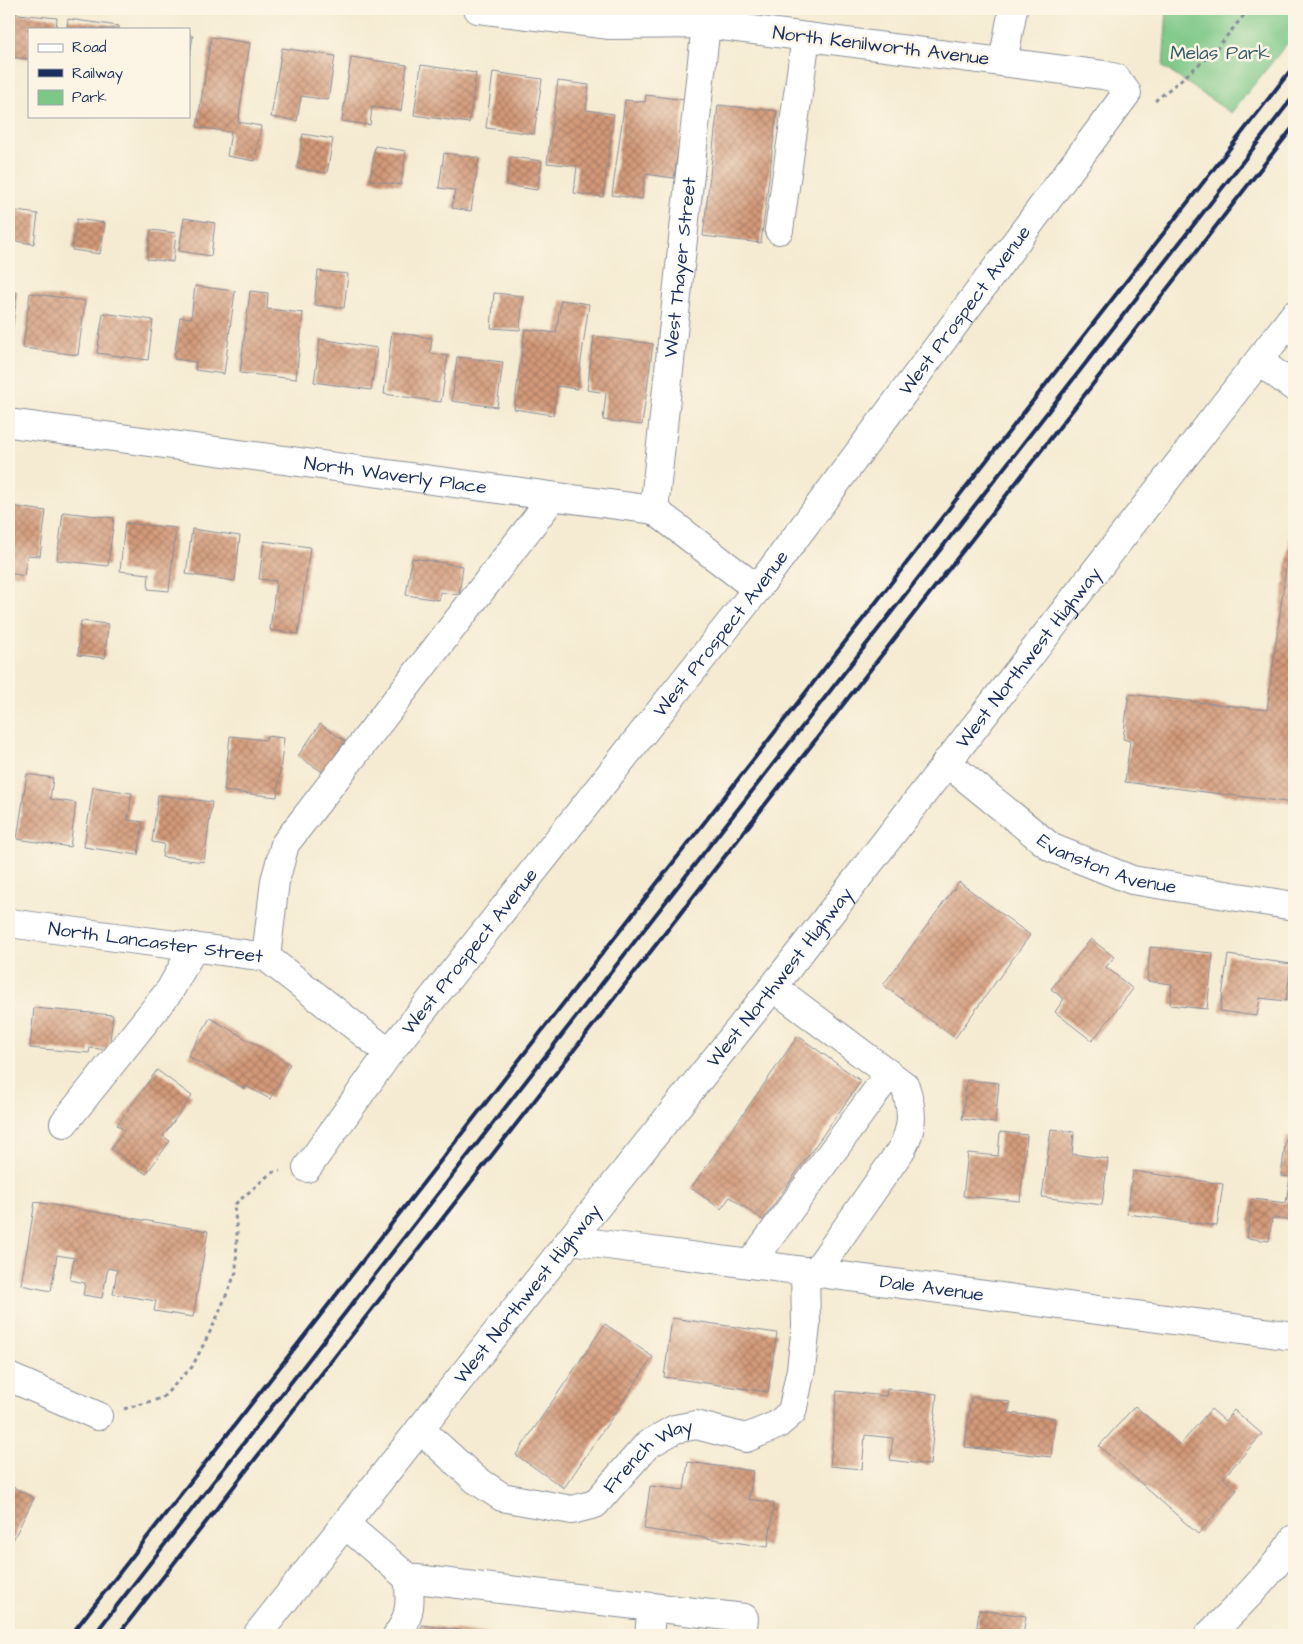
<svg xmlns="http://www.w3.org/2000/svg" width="1303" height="1644" viewBox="0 0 1303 1644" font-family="'Architects Daughter',sans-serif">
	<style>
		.green { fill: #7dc887; stroke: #4c7c72 }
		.building { fill: url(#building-cross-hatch) }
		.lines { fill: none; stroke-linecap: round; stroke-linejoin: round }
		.minor-casing { stroke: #888d98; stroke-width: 30 }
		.major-casing { stroke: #888d98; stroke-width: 30 }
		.path { stroke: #888d98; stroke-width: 3; stroke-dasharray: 4 4; stroke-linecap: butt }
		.minor { stroke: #fff; stroke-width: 28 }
		.major { stroke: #fff; stroke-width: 28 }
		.rail { stroke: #1b2f5e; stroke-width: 4 }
		.labels { text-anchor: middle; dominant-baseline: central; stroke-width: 5; stroke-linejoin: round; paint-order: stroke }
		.street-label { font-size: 19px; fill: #1b2f5e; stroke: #fcf5e5 }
		.park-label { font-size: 19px; fill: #385d6a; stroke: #fcf5e5 }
	</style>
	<defs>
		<pattern id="building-cross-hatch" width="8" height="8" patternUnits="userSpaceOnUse" patternTransform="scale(1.25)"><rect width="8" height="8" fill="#d39978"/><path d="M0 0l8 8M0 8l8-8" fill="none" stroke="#aa7d66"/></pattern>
	</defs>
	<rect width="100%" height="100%" fill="#fcf5e5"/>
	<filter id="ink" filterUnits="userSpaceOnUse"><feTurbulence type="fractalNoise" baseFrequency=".02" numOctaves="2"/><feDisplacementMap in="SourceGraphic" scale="10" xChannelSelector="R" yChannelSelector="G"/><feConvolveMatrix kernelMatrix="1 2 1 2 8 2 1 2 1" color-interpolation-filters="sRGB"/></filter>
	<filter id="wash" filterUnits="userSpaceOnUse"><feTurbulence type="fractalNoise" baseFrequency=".0096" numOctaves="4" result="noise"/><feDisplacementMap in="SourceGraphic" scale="20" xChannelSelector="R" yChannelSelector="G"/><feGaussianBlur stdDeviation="1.12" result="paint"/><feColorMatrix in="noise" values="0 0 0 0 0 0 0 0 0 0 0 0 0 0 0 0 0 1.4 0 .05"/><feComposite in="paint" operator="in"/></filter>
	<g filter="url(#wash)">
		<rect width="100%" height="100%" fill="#f5ebd2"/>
		<polygon class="green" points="1167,9 1294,9 1294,35 1231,113 1163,67"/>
		<g id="blocks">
			<g class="building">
				<polygon points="9,13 57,18 56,29 29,29 29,59 9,57"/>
				<polygon points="68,19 119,26 119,29 67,29"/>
				<polygon points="189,36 193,36 190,55 189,55"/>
				<polygon points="211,37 250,43 238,122 261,126 255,161 227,156 231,132 197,127"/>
				<polygon points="282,48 335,56 328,100 301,96 297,121 271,117"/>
				<polygon points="351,57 407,65 401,111 372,107 370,125 342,121"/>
				<polygon points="421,65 476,73 469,123 414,115"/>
				<polygon points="493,72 542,79 534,134 486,128"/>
				<polygon points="558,81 589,85 586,110 614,114 603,197 574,193 577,166 547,163"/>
				<polygon points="646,95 685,100 674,178 645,174 642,199 612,195 625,100 645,102"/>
				<polygon points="718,105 777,111 761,243 703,236"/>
				<polygon points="303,134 333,139 327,173 297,168"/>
				<polygon points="375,146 406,151 401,185 370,180"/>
				<polygon points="444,153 479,158 471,211 452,208 455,190 439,188"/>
				<polygon points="511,157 542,161 537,190 506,185"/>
				<polygon points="9,210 38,214 34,244 9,240"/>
				<polygon points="184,218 215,223 211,256 179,251"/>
				<polygon points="77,219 105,223 100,254 72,250"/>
				<polygon points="151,230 176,233 173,262 147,259"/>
				<polygon points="318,271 348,274 344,308 314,305"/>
				<polygon points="195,286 235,291 224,374 195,370 196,362 174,359 180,317 191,318"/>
				<polygon points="9,291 17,292 11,343 9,343"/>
				<polygon points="250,291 268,293 267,309 303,313 296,379 240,373"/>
				<polygon points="30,293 85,301 78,355 23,348"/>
				<polygon points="494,293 523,296 520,330 491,328"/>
				<polygon points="561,300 589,304 577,389 557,386 553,415 514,409 525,329 556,333"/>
				<polygon points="103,313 153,320 148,360 97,353"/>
				<polygon points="392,332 432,338 430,353 448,356 441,402 384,394"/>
				<polygon points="594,336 653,344 642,425 603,420 606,393 587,390"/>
				<polygon points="320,339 377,348 371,390 314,382"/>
				<polygon points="457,357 503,362 497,407 452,401"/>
				<polygon points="9,506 46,511 40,556 27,555 24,576 9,573"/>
				<polygon points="63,512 114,518 108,566 57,560"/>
				<polygon points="1293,515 1294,803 1125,782 1130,741 1123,739 1129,694 1267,710"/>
				<polygon points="125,523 176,528 169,591 148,589 149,574 120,571"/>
				<polygon points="192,529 240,536 235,581 186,574"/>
				<polygon points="264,541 310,547 298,634 270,630 276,581 259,579"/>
				<polygon points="412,558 463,566 459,595 440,592 439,600 406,595"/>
				<polygon points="81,621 108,624 105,658 78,655"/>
				<polygon points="320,724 345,741 324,773 298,756"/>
				<polygon points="230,736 266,740 266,736 284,738 277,797 224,791"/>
				<polygon points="27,774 53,778 50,799 76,803 70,847 17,839"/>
				<polygon points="93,787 132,793 128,820 143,822 138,855 84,847"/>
				<polygon points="158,795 212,802 204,862 162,857 164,844 152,842"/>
				<polygon points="959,882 1030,935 955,1038 883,985"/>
				<polygon points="1091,939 1114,957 1106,967 1133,989 1092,1041 1055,1012 1064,999 1051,989"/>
				<polygon points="1150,947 1213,953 1207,1009 1170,1005 1172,984 1147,981"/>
				<polygon points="1228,955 1291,964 1286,1001 1260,998 1257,1016 1220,1011"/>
				<polygon points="34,1008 113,1015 109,1050 90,1048 89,1053 30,1048"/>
				<polygon points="210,1018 290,1064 270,1099 246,1086 245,1089 188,1056"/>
				<polygon points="798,1036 861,1081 763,1220 730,1197 721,1209 691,1188"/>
				<polygon points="157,1070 192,1096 163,1136 170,1141 146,1174 111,1149 124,1130 117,1125"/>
				<polygon points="967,1080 999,1083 995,1123 962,1119"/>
				<polygon points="1051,1129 1074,1132 1072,1154 1108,1159 1102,1205 1042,1197"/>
				<polygon points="1000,1132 1027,1135 1020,1201 963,1196 968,1153 998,1156"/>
				<polygon points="1286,1137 1294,1138 1294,1221 1272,1218 1269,1241 1247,1238 1252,1199 1286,1203 1290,1177 1281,1176"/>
				<polygon points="1133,1171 1223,1184 1217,1226 1127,1214"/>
				<polygon points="35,1202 208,1231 193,1317 154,1311 156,1301 113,1294 117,1270 108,1268 102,1298 83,1295 85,1283 70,1280 74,1258 57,1255 51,1291 21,1285"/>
				<polygon points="672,1318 777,1333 768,1392 664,1377"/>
				<polygon points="605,1324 653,1357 564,1488 516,1455"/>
				<polygon points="887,1389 937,1394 930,1465 890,1460 893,1438 865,1435 862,1469 830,1466 837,1391 886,1396"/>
				<polygon points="971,1397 1010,1402 1009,1413 1055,1418 1051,1457 965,1447"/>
				<polygon points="1135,1406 1180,1445 1211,1409 1225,1421 1234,1410 1262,1434 1223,1478 1237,1490 1198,1534 1099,1446"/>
				<polygon points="688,1462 753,1471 749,1499 774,1503 768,1547 644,1529 650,1486 684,1490"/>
				<polygon points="9,1485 34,1498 9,1548"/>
				<polygon points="979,1610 1026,1616 1023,1635 976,1635"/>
				<polygon points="422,1625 491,1634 491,1635 420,1635"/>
			</g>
		</g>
	</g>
	<g filter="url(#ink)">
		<use href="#blocks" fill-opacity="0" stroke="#888d98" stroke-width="1"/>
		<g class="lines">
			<g class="minor-casing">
				<g id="minor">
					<polyline points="1003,62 1013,9"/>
					<polyline points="779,230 806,37"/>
					<polyline points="1259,361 1294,387"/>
					<path id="s1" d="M 9,423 L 654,510 L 757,589"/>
					<path id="s2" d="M 654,510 L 706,24"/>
					<path id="s3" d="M 946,762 L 1052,848 L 1132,880 L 1294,906"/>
					<path id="s4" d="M 9,923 L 266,957 L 389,1053"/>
					<polyline points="266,957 275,881 285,844 553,497"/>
					<path d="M 773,987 L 905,1086 C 913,1111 914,1127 901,1150 L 815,1273"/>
					<polyline points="64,1123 170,990 194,947"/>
					<path id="s5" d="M 307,1168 L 389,1053 L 757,589 L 1127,93 L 1116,78 L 1103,75 L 706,24 L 610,25 L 478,9"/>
					<path id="s6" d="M 570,1240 L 1294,1336"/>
					<polyline points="750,1264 889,1074"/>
					<polyline points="9,1377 98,1416"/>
					<path id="s7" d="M 420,1429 L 475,1479 L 502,1497 L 572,1510 L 595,1504 L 647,1445 L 675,1429 L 696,1425 L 746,1438 L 777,1425 L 792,1412 L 801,1369 L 806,1326 L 805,1271"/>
					<polyline points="345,1524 408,1578 744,1618 742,1635"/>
					<path d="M 397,1635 C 411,1617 411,1600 408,1578"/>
					<polyline points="649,1635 652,1607"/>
					<path d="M 1209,1635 C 1237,1608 1274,1571 1294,1539"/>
				</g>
			</g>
			<g class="major-casing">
				<g id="major">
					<path id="s8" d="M 257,1635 L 570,1240 L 773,987 L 1294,315"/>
				</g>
			</g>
			<g class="path">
				<polyline points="1155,101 1212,54 1249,9"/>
				<polyline points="124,1409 162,1398 192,1367 215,1322 236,1272 237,1232 234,1205 271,1173 280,1171"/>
			</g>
			<use href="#minor" class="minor"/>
			<use href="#major" class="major"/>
			<g class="rail">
				<polyline points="71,1635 1294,66"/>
				<polyline points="94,1635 1294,96"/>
				<polyline points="118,1635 1294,126"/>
			</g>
		</g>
	</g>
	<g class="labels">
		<g class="street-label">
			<text transform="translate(881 46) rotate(7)">North Kenilworth Avenue</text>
			<text stroke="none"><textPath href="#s2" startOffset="244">West Thayer Street</textPath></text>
			<text stroke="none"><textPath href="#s5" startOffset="1081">West Prospect Avenue</textPath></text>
			<text stroke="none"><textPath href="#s1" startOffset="390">North Waverly Place</textPath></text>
			<text stroke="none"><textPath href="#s5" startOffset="676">West Prospect Avenue</textPath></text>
			<text stroke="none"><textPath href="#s8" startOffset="1245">West Northwest Highway</textPath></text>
			<text stroke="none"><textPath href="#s3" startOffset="194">Evanston Avenue</textPath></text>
			<text stroke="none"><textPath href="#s4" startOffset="148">North Lancaster Street</textPath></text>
			<text stroke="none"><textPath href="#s5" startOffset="271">West Prospect Avenue</textPath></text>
			<text stroke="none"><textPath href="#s8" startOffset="840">West Northwest Highway</textPath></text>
			<text stroke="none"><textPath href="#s6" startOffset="365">Dale Avenue</textPath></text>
			<text stroke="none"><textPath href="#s8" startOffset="435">West Northwest Highway</textPath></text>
			<text stroke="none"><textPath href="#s7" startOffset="275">French Way</textPath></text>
		</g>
		<g class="park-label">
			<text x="1220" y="53">Melas Park</text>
		</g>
	</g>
	<rect width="1303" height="1644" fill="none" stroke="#fcf5e5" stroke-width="30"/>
	<rect x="28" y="28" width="162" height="90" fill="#fcf5e5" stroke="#a2a6af"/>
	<rect x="38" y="44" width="25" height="8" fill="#ffffff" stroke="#a2a6af"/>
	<text x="72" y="52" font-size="15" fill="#1b2f5e">Road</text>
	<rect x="38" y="69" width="25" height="8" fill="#1b2f5e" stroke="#a2a6af"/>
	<text x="72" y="78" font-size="15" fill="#1b2f5e">Railway</text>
	<rect x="38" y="90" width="25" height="15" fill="#7dc887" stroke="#a2a6af"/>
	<text x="72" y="102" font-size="15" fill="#1b2f5e">Park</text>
</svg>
